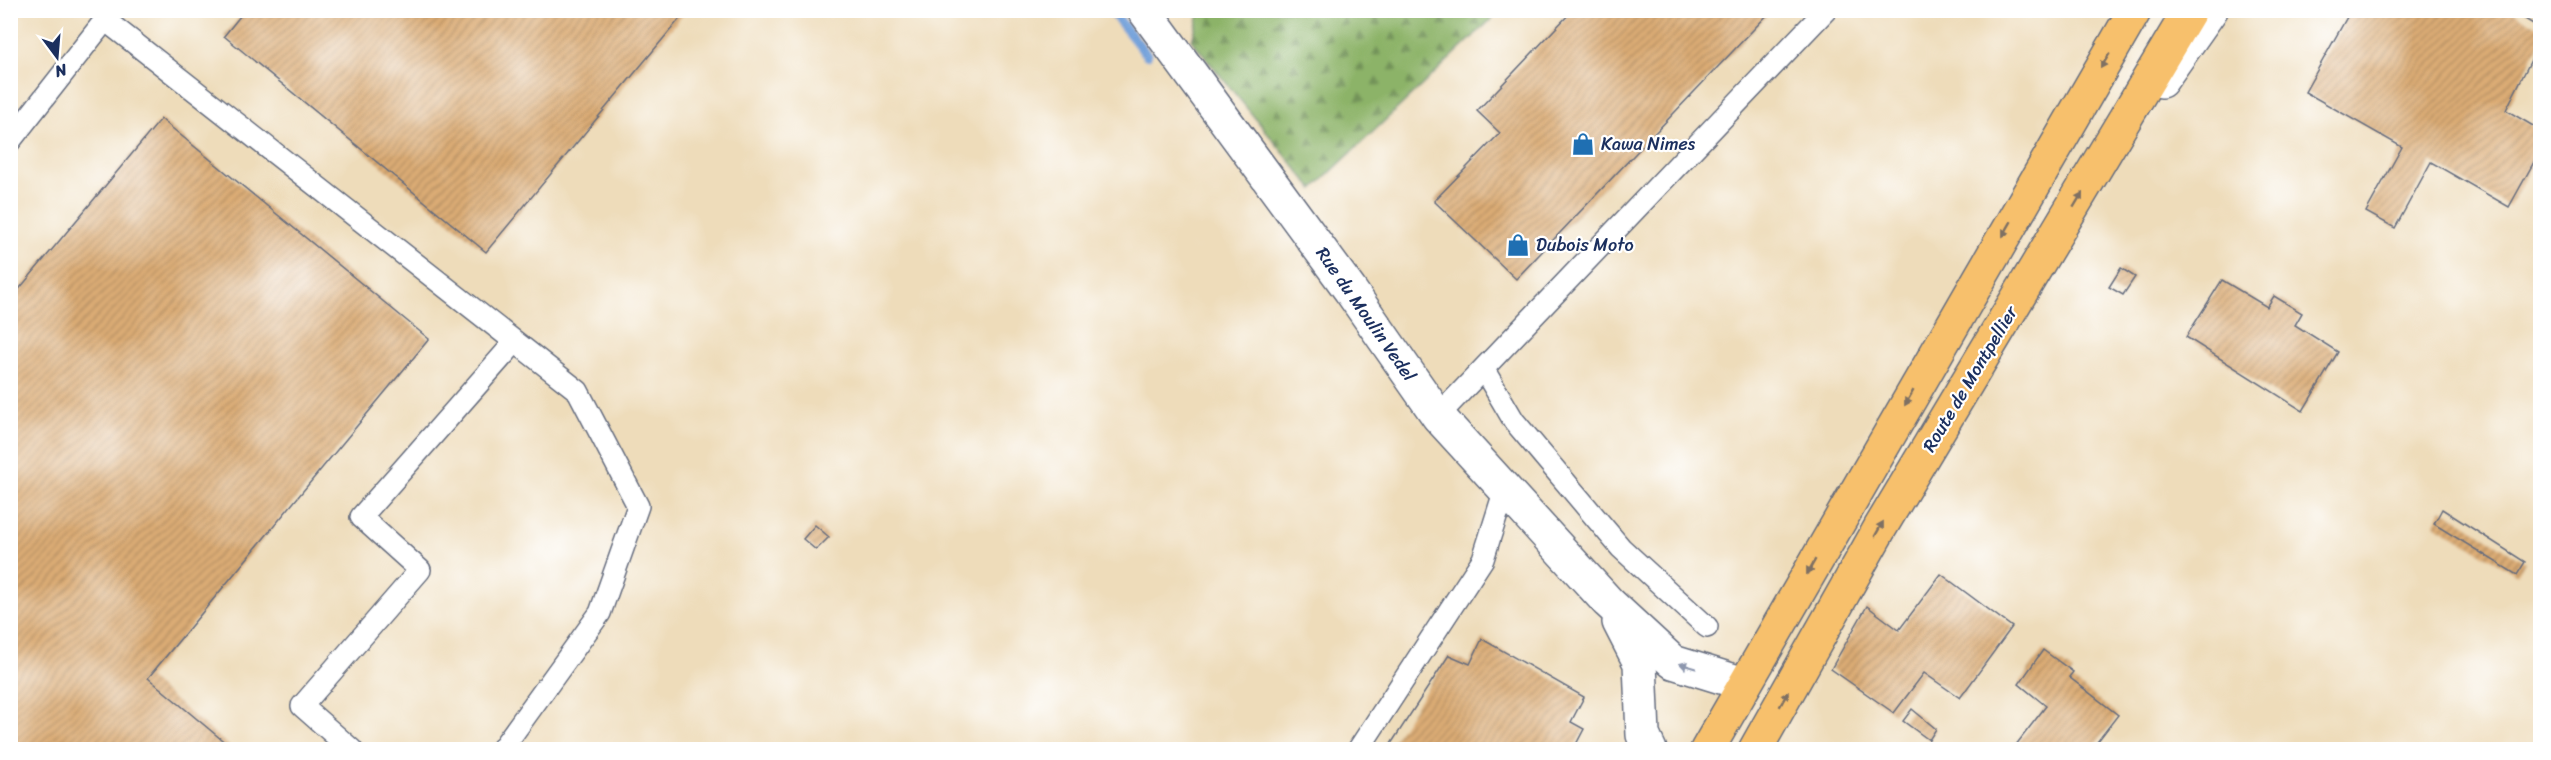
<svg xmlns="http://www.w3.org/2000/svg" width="2551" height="760" viewBox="0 0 2551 760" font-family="Sriracha,sans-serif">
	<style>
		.forest { fill: url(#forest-firs); stroke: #547163; stroke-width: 1.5 }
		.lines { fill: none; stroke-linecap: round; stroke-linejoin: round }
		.stream { stroke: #709fd9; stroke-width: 10 }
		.building { fill: url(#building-hatch) }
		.service-casing { stroke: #656c7e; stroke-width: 24 }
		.minor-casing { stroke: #656c7e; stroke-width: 36 }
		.primary-casing { stroke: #656c7e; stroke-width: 36 }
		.service { stroke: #fff; stroke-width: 21 }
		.minor { stroke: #fff; stroke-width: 33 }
		.primary { stroke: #f7c06c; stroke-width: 33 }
		.oneway { fill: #7e7064 }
		.oneway2 { fill: #8d97ae }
		.labels { text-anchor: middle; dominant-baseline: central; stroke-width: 4.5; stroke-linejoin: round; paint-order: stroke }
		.poi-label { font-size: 18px; fill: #1b2f5e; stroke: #fff; text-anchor: start }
		.street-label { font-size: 18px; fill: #1b2f5e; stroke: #fff }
	</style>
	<defs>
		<pattern id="forest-firs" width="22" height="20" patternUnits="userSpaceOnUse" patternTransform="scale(1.5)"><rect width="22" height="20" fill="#8cb368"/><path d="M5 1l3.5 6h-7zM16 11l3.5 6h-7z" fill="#729259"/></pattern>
		<pattern id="building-hatch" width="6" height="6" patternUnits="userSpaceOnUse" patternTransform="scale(1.5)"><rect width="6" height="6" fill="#dbac74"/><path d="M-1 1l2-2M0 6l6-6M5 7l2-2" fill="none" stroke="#b18c62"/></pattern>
	</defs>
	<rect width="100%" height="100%" fill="#fff"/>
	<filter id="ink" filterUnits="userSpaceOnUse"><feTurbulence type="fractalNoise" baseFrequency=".0167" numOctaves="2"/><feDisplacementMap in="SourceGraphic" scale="12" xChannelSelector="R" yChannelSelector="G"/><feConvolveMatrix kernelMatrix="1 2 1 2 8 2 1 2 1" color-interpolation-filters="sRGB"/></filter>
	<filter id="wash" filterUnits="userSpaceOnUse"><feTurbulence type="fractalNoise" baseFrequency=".008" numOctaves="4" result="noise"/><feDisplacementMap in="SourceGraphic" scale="24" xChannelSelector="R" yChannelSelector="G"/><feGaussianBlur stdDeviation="1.35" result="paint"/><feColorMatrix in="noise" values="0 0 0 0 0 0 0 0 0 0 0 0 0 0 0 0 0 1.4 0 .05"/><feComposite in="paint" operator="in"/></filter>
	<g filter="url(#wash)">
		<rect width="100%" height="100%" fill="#eedcba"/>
		<polygon class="forest" points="1200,11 1200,10 1500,11 1313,189 1192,41"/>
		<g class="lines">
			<polyline class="stream" points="1111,10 1147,55"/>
		</g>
		<g id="blocks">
			<g class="building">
				<polygon points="245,10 687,10 486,252 224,36"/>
				<polygon points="1573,10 1772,10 1516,279 1434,201 1500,133 1477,111"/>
				<polygon points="2351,10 2510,10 2540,28 2540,42 2506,110 2540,130 2540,151 2509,207 2431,162 2395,228 2366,212 2402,147 2305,92"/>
				<polygon points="161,119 429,339 148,678 234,750 10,750 10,300"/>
				<polygon points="2121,268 2135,277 2123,295 2109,287"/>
				<polygon points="2222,280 2267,307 2274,296 2302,313 2295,325 2338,352 2303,411 2186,337"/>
				<polygon points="2442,509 2525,562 2517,575 2434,524"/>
				<polygon points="815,525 829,537 816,550 803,539"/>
				<polygon points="1941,574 2012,627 1960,698 1924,673 1894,713 1831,669 1867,606 1899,630"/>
				<polygon points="1482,639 1584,697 1571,722 1584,729 1573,750 1387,750 1449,655 1470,664"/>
				<polygon points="2043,650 2073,672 2069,677 2118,715 2091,750 2012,750 2046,706 2019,684"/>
				<polygon points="1912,709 1936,729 1929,740 1903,721"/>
			</g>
		</g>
	</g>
	<g filter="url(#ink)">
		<use href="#blocks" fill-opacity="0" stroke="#656c7e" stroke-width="1.5"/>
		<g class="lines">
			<g class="service-casing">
				<g id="service">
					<polyline points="105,20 578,391 638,506 600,613 501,750"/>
					<polyline points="10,141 113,10"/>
					<polyline points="1484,370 1514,421 1621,548 1707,627"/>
					<polyline points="1438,416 1826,10"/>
					<polyline points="352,750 302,706 420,570 361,517 515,342"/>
					<polyline points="1358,750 1483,559 1505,489"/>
				</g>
			</g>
			<g class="minor-casing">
				<g id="minor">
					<polyline points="1144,10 1350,290 1438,416 1608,602 1673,662 1744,684"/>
					<polyline points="2161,81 2211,10"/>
					<polyline points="1619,622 1640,663 1643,735 1650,750"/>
				</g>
			</g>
			<g class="primary-casing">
				<g id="primary">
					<polyline points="1707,750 2135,10"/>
					<polyline points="1755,750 1880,528 2190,10"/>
				</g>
			</g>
			<use href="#service" class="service"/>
			<use href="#minor" class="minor"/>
			<use href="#primary" class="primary"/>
		</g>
		<defs><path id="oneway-solid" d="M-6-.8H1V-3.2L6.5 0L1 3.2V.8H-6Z" transform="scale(1.5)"/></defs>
		<g class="oneway">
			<use href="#oneway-solid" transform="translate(2105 61) rotate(121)"/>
			<use href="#oneway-solid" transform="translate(2078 200) rotate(-59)"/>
			<use href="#oneway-solid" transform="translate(2007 229) rotate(120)"/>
			<use href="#oneway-solid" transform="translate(1909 398) rotate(120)"/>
			<use href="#oneway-solid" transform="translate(1879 529) rotate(-60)"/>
			<use href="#oneway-solid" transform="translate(1811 567) rotate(120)"/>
			<use href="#oneway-solid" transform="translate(1784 699) rotate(-61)"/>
		</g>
		<use class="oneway2" href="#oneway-solid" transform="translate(1688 666) rotate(-163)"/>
	</g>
	<defs>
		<g id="shop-bare" transform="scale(1.8)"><path d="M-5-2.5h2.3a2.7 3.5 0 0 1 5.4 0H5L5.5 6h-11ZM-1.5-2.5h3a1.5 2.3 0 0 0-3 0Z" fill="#1f6fb2" stroke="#fff" stroke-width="2.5" paint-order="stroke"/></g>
	</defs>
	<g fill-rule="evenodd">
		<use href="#shop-bare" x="1583" y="144"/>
		<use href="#shop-bare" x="1518" y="245"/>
	</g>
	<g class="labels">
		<g class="poi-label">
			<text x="1601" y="144">Kawa Nimes</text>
			<text x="1536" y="245">Dubois Moto</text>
		</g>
		<g class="street-label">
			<text transform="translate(1366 314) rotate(55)">Rue du Moulin Vedel</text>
			<text transform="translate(1970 379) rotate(-59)">Route de Montpellier</text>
		</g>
	</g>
	<rect width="2551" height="760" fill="none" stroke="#fff" stroke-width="36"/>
	<g transform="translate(57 57) rotate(164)" stroke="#ffffff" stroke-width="4.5" paint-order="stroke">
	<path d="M0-4.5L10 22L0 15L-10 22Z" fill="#1b2f5e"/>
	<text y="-9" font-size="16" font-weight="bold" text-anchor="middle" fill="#1b2f5e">N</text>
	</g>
</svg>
